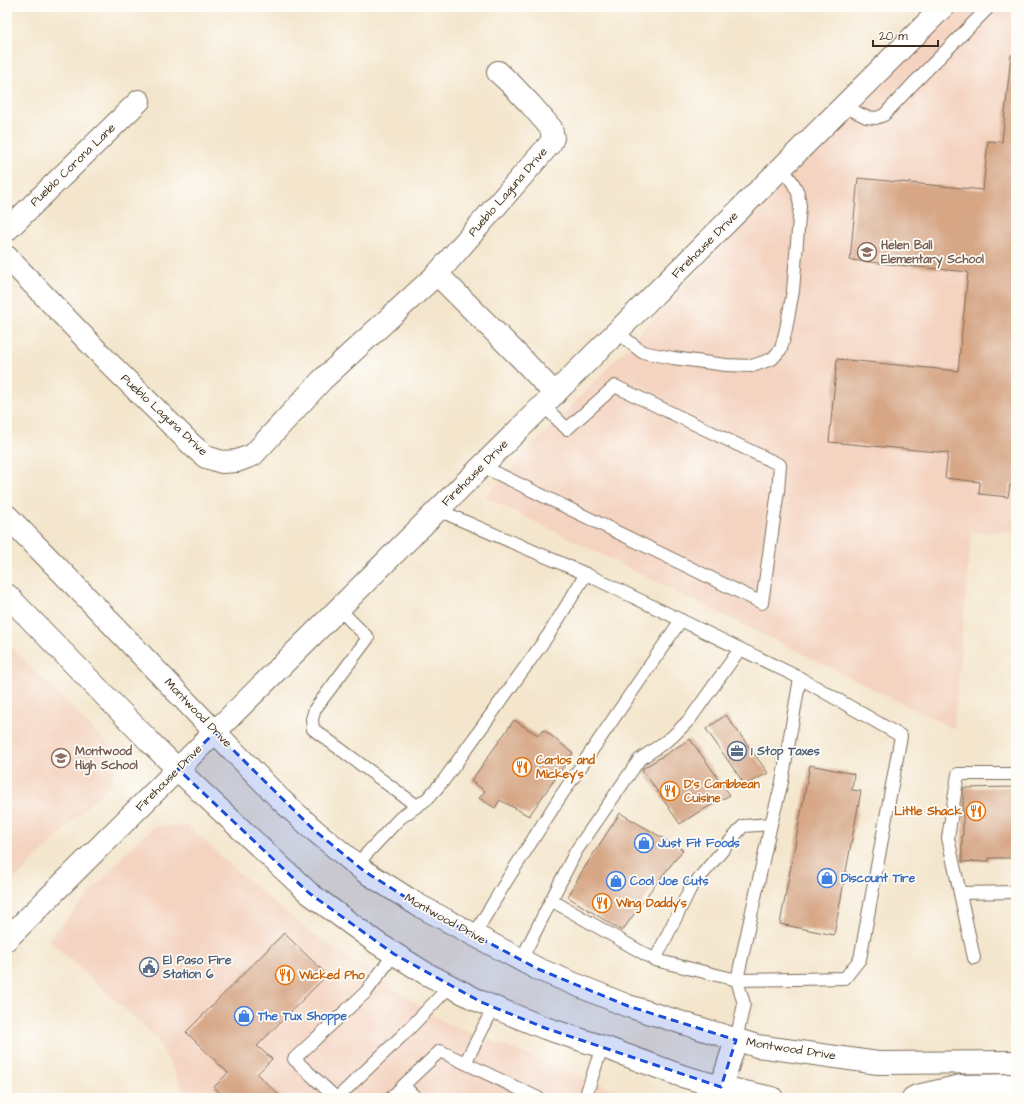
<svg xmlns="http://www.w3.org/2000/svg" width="1023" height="1105" viewBox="0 0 1023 1105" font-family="'Architects Daughter',sans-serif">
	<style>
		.built { fill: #f4d3c0 }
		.building { fill: #d6a685 }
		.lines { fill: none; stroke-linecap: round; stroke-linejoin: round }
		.lane-casing { stroke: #7c6c5b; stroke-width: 14 }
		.street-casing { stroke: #7c6c5b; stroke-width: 24 }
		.secondary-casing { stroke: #7c6c5b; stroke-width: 24 }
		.lane { stroke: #fff; stroke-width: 12 }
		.street { stroke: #fff; stroke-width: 22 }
		.secondary { stroke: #fff; stroke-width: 22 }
		.marked { fill: #1d4ed8; fill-opacity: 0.2; stroke: #1d4ed8; stroke-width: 3; stroke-dasharray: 8 5; stroke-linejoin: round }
		.labels { text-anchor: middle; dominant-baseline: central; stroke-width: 3.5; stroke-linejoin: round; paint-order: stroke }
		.street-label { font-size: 12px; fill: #3b2a1e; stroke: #fdfcf7 }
		.education-label { font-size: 12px; font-weight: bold; fill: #785e54; stroke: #fdfcf7; text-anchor: start }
		.service-label { font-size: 12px; font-weight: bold; fill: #4e5e75; stroke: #fdfcf7; text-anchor: start }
		.food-label { font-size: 12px; font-weight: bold; fill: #c56008; stroke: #fdfcf7; text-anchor: start }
		.shop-label { font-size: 12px; font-weight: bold; fill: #366cbe; stroke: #fdfcf7; text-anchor: start }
	</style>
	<rect width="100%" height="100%" fill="#fdfcf7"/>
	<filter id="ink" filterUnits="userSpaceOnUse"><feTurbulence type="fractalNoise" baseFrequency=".025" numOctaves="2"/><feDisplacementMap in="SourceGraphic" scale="8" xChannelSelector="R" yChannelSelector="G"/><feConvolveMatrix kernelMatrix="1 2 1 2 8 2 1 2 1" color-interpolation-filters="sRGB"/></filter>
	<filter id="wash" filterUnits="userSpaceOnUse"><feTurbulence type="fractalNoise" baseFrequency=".012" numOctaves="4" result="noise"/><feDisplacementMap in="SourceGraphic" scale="16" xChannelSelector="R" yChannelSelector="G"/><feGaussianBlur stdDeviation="0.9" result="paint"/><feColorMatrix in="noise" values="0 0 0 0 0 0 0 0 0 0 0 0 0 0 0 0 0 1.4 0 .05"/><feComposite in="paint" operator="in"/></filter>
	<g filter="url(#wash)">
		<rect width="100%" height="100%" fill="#f4e6cd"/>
		<g class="built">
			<polygon points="950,7 1016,7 1016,532 971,533 954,729 485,497"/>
			<polygon points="7,643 114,750 115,766 112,782 7,887"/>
			<polygon points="157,826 188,826 238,872 306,929 444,1022 635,1098 188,1098 155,1036 48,940 140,838"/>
		</g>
		<g id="blocks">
			<g class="building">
				<polygon points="1011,55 1016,55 1016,486 1010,485 1008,497 979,494 980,482 945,478 948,453 829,442 837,359 958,371 968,272 850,260 858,178 983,190 988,141 1002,142"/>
				<polygon points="726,715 768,773 745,785 706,729"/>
				<polygon points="514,720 538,735 544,730 573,753 529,816 500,800 495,808 479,798 485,791 471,781"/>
				<polygon points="690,739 730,795 697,813 680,824 642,769"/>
				<polygon points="810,765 854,774 852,790 861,791 834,935 780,924"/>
				<polygon points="1016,787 1016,858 989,858 989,861 962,862 962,835 963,835 963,788"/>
				<polygon points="620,813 683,850 651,890 622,931 568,897 581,873"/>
				<polygon points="284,933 327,975 257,1046 272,1059 257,1074 282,1098 225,1098 214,1087 228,1073 186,1032"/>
			</g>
		</g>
	</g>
	<g filter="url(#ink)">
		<use href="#blocks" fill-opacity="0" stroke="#7c6c5b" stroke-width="1"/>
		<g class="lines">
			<g class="lane-casing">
				<g id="lane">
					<polyline points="844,106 866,117 876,118 884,115 913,84 989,7"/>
					<polyline points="617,332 642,352 673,358 726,365 752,366 772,359 781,349 786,329 793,291 800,206 798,193 793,183 782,168"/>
					<polyline points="482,466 762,603 778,491 780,465 615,386 567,429 543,405"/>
					<polyline points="438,510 586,574 800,678 782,782 771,824 737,980 744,1004 736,1040"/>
					<polyline points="339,609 368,638 315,709 312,719 313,729 417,806"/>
					<polyline points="771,824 743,826 690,889 655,960 737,980 845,978 860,959 901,736 800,678"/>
					<polyline points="356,865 400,818 427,799 444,780 549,634 586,574"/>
					<polyline points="960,893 1016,892"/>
					<polyline points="551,900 655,960"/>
					<polyline points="474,935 507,880 560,797 681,620"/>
					<polyline points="974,958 948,838 958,774 1016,774"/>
					<polyline points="521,960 576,851 639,760 672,737 690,719 740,649"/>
					<polyline points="465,1063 494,1007"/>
					<polyline points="404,1086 416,1098"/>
					<polyline points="336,1098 294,1059 366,992 394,954"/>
					<polyline points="337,1098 407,1031 450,986"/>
					<polyline points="391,1098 407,1082 440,1051 538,1098"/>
					<polyline points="585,1098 602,1047"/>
					<polyline points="704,1098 707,1083"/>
				</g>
			</g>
			<g class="street-casing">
				<g id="street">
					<polyline points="7,230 139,101"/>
					<polyline points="7,257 107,361 193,446 206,457 222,462 237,461 253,455 322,380 437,274 550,144 553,138 551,128 531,105 512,85 498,72"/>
					<polyline points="437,274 522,359 555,394"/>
				</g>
			</g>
			<g class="secondary-casing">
				<g id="secondary">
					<polyline points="7,516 90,601 215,732 281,800 314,830 364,871 418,905 538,969 628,1006 757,1046 878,1063 1016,1062"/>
					<polyline points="7,595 151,743 199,790 309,893 377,943 425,973 481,1002 545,1028 609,1049 682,1076 721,1087 772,1098"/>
					<polyline points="7,939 943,7"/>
					<polyline points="721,1087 736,1040"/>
					<polyline points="913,1098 917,1096 961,1086 1016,1085"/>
				</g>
			</g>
			<use href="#lane" class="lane"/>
			<use href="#street" class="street"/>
			<use href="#secondary" class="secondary"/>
		</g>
	</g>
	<path class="marked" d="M 215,732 L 314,830 L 364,871 L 418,905 L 538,969 L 628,1006 L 736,1040 L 721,1087 L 545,1028 L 481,1002 L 394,954 L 309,893 L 178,769 Z"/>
	<defs>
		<g id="school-ring" transform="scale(1)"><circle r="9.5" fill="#fdfcf7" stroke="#8d6e63" stroke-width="1.5"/><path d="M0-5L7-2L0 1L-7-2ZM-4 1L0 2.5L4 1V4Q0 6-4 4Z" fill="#8d6e63"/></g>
		<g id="office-ring" transform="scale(1)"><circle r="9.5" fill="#fdfcf7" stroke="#5c6f8a" stroke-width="1.5"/><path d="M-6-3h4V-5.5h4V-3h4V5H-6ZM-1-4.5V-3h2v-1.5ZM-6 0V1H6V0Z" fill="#5c6f8a"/></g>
		<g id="restaurant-ring" transform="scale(1)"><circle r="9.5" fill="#fdfcf7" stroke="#e8710a" stroke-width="1.5"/><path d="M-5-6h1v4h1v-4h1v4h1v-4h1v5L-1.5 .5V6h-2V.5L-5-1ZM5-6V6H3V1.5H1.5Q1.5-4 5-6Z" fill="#e8710a"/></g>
		<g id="shop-ring" transform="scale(1)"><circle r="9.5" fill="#fdfcf7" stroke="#3f7fe0" stroke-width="1.5"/><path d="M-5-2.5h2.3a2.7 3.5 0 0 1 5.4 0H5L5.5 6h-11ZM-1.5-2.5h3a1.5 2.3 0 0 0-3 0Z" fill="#3f7fe0"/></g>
		<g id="civic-ring" transform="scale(1)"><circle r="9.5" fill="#fdfcf7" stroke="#5c6f8a" stroke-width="1.5"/><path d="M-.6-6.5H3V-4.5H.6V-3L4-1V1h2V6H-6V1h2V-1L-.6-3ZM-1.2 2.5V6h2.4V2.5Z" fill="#5c6f8a"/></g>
	</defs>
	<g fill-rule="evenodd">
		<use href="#school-ring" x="867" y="252"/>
		<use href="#office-ring" x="737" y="751"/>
		<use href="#school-ring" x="61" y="758"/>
		<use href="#restaurant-ring" x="522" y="767"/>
		<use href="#restaurant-ring" x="670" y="791"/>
		<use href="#restaurant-ring" x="976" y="811"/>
		<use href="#shop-ring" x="644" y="843"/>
		<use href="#shop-ring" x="827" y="878"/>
		<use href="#shop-ring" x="616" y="881"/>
		<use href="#restaurant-ring" x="602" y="903"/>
		<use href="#civic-ring" x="149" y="967"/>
		<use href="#restaurant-ring" x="285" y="975"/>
		<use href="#shop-ring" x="244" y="1016"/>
	</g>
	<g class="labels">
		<g class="street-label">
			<text transform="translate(73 165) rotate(-44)">Pueblo Corona Lane</text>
			<text transform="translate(508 192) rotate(-49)">Pueblo Laguna Drive</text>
			<text transform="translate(705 245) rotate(-45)">Firehouse Drive</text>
			<text transform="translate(164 415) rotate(43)">Pueblo Laguna Drive</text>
			<text transform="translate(475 473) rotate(-45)">Firehouse Drive</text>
			<text transform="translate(198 713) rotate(46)">Montwood Drive</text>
			<text transform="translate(169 778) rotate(-45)">Firehouse Drive</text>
			<text transform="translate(445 919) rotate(29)">Montwood Drive</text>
			<text transform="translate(791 1049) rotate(9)">Montwood Drive</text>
		</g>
		<g class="education-label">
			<text x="881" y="245">Helen Ball<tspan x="881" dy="14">Elementary School</tspan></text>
			<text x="75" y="751">Montwood<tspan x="75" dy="14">High School</tspan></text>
		</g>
		<g class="service-label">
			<text x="751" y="751">1 Stop Taxes</text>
			<text x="163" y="960">El Paso Fire<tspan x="163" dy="14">Station 6</tspan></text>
		</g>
		<g class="food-label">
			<text x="536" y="760">Carlos and<tspan x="536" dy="14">Mickey's</tspan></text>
			<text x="684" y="784">D's Caribbean<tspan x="684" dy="14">Cuisine</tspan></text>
			<text x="962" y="811" text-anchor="end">Little Shack</text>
			<text x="616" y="903">Wing Daddy's</text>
			<text x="299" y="975">Wicked Pho</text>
		</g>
		<g class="shop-label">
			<text x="658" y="843">Just Fit Foods</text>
			<text x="841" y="878">Discount Tire</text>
			<text x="630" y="881">Cool Joe Cuts</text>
			<text x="258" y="1016">The Tux Shoppe</text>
		</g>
	</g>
	<rect width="1023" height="1105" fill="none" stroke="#fdfcf7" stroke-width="24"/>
	<path d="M873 40v6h65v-6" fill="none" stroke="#3b2a1e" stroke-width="2"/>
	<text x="879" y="40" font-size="12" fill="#3b2a1e" stroke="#fdfcf7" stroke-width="3" paint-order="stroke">20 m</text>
</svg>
